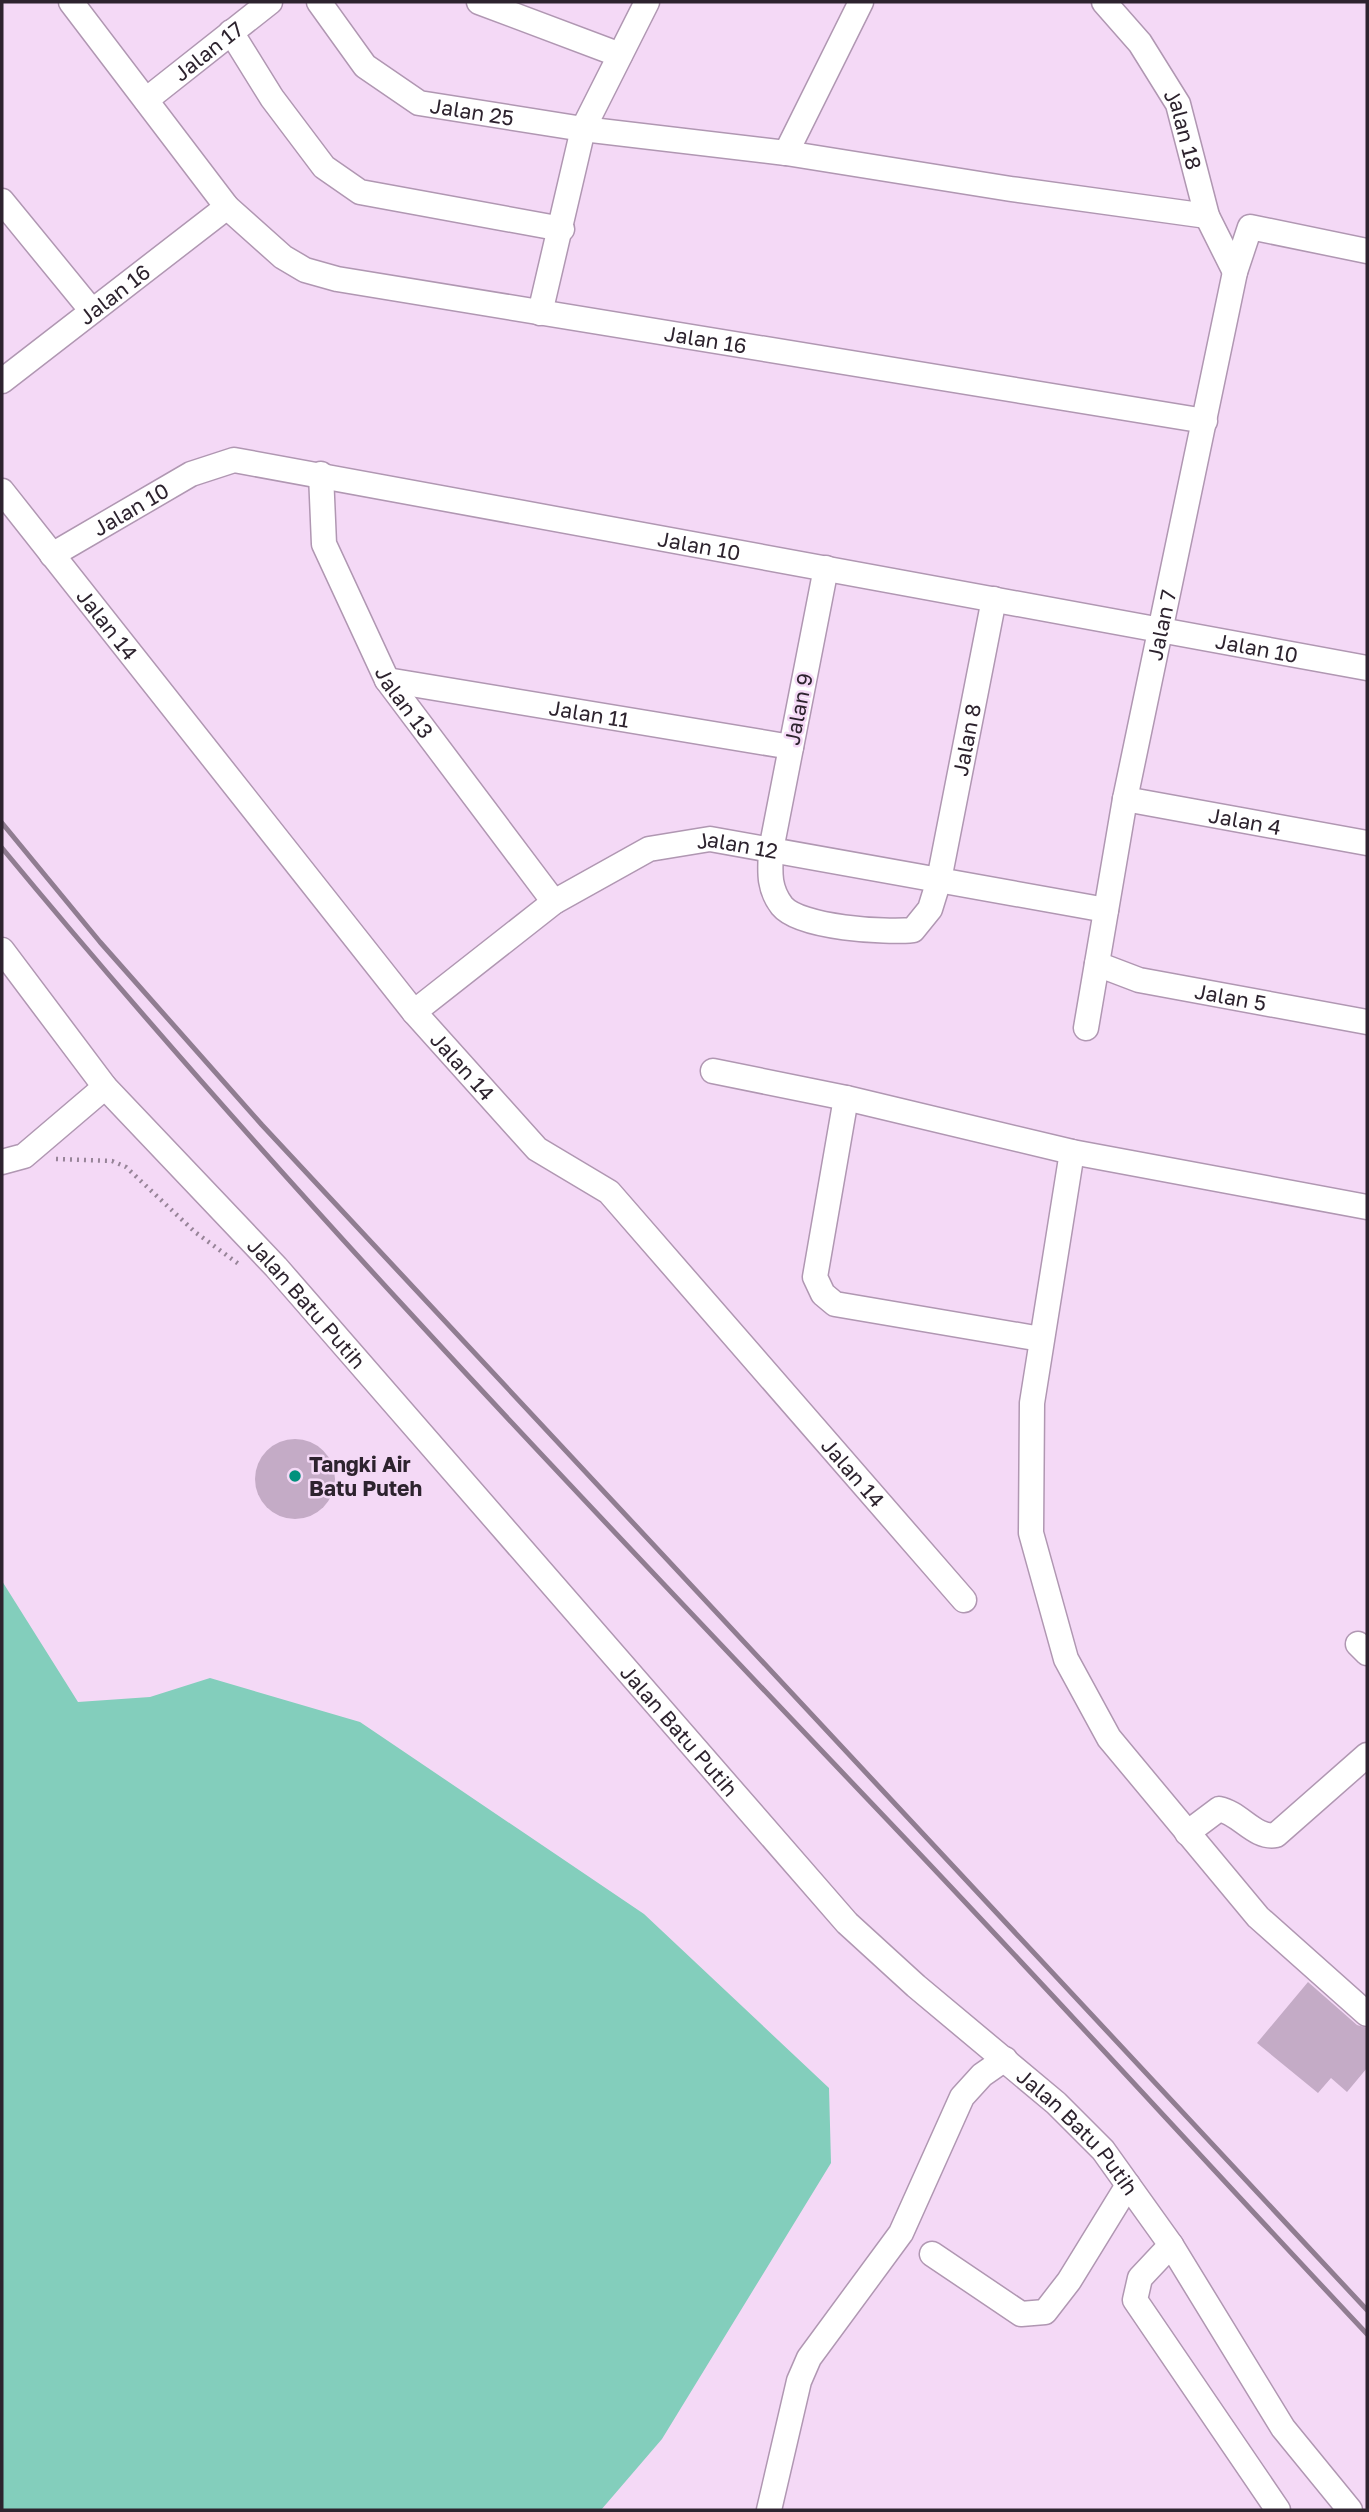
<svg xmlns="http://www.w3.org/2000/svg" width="1369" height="2512" viewBox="0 0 1369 2512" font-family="'Golos Text',sans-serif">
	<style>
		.water { fill: #83cebc }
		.building { fill: #c4abc6 }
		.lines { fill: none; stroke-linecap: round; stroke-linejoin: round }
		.minor-casing { stroke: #b097b2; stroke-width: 27 }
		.path { stroke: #978498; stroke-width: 4.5; stroke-dasharray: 2 5; stroke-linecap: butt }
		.minor { stroke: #fff; stroke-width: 24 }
		.rail { stroke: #907d91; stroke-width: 5 }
		.poi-dot { fill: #00917c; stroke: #f4d9f6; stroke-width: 2.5 }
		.labels { text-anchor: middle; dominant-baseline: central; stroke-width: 5; stroke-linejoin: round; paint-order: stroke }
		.street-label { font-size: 21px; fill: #2d232e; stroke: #f4d9f6 }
		.poi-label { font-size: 21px; font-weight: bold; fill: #2d232e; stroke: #f4d9f6; text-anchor: start }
	</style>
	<rect width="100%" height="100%" fill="#f4d9f6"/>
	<polygon class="water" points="2,1581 78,1702 150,1697 210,1678 360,1722 644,1914 829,2088 831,2163 662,2439 601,2510 2,2510"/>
	<g class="building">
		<circle cx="295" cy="1479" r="40"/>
		<polygon points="1308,1982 1357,2025 1367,2028 1367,2068 1347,2092 1331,2078 1318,2093 1257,2043"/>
	</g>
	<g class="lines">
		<g class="minor-casing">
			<g id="minor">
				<path id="s1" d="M 71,2 L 227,207 L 283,257 L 305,270 L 337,279 L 1205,421"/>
				<path id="s2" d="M 319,2 L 365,66 L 419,103 L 583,129 L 786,153 L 1011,189 L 1207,216"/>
				<polyline points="479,2 620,55"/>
				<path id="s3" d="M 1104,2 L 1140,43 L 1178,104 L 1207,216 L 1235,272"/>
				<polyline points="231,32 272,98 324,167 360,192 562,229"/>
				<path id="s4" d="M 146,100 L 270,2"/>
				<polyline points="786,153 861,2"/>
				<polyline points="2,201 92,311"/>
				<polyline points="540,313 583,129 647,2"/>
				<path id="s5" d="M 2,381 L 227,207"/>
				<path id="s6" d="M 321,474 L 324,544 L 387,680 L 554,902"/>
				<path id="s7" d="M 2,491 L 414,1012 L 537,1149 L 609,1192 L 964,1600"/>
				<path id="s8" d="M 52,555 L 191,474 L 234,460 L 1367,668"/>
				<path id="s9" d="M 826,568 L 771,850 C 770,871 768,888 782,906 C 800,928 886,933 913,930 L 930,909 L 939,880 L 994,599"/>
				<path id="s10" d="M 387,680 L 791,747"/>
				<path id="s11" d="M 1125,799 L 1367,843"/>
				<path id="s12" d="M 2,950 L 105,1087 L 276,1267 L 847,1923 L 916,1986 L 1056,2103 L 1103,2150 L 1171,2245 L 1283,2428 L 1350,2510"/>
				<path id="s13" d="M 1097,964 L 1139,980 L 1367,1022"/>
				<path id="s14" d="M 414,1012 L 554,902 L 649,849 L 710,839 L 1106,910"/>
				<path id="s15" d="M 1086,1028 L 1125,799 L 1235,272 L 1250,227 L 1367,251"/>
				<polyline points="713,1071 846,1098 1072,1152 1367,1207"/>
				<polyline points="846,1098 815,1277 823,1294 835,1304 1041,1339"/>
				<polyline points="1072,1152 1032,1403 1031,1533 1066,1659 1109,1738 1258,1917 1367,2014"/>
				<polyline points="2,1162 24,1156 105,1087"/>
				<polyline points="1358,1644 1367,1653"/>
				<path d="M 1187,1833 L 1219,1809 C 1240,1813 1255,1839 1276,1835 L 1367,1755"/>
				<polyline points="1171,2245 1140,2278 1135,2300 1278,2510"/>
				<polyline points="932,2254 1021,2314 1045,2312 1069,2281 1128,2185"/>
				<polyline points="769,2510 799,2381 809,2358 901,2233 962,2097 982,2075 1005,2059"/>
			</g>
		</g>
		<polyline class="path" points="56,1159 112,1161 126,1167 195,1232 240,1265"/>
		<use href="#minor" class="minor"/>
		<g class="rail">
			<polyline points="2,823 100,942 262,1125 1367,2310"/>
			<path d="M 2,848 C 284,1189 592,1509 897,1830 C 1055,1996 1210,2167 1367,2334"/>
		</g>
	</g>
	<circle class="poi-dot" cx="295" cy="1476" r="7"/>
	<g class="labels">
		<g class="street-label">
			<text stroke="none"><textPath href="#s4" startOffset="79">Jalan 17</textPath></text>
			<text stroke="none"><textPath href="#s2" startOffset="198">Jalan 25</textPath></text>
			<text stroke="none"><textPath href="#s3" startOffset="152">Jalan 18</textPath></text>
			<text stroke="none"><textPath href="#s5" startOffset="142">Jalan 16</textPath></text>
			<text stroke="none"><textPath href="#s1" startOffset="765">Jalan 16</textPath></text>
			<text stroke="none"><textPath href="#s8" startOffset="91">Jalan 10</textPath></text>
			<text stroke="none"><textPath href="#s8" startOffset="679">Jalan 10</textPath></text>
			<text stroke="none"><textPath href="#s7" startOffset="170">Jalan 14</textPath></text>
			<text stroke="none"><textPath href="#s15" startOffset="410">Jalan 7</textPath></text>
			<text stroke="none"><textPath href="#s8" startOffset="1246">Jalan 10</textPath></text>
			<text stroke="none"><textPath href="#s6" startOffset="248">Jalan 13</textPath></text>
			<text transform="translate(798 709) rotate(-79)">Jalan 9</text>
			<text stroke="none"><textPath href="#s10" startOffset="205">Jalan 11</textPath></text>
			<text stroke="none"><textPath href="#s9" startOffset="682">Jalan 8</textPath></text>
			<text stroke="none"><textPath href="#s11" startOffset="122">Jalan 4</textPath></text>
			<text stroke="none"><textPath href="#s14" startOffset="376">Jalan 12</textPath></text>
			<text stroke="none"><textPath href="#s13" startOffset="138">Jalan 5</textPath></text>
			<text stroke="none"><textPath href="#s7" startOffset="737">Jalan 14</textPath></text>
			<text stroke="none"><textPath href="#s12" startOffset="467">Jalan Batu Putih</textPath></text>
			<text stroke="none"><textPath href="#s7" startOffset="1304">Jalan 14</textPath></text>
			<text stroke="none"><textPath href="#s12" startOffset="1034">Jalan Batu Putih</textPath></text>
			<text stroke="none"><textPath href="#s12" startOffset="1601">Jalan Batu Putih</textPath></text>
		</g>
		<g class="poi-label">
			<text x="309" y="1464">Tangki Air<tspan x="309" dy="24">Batu Puteh</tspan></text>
		</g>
	</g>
	<rect width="1369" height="2512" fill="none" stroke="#2d232e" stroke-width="7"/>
</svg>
